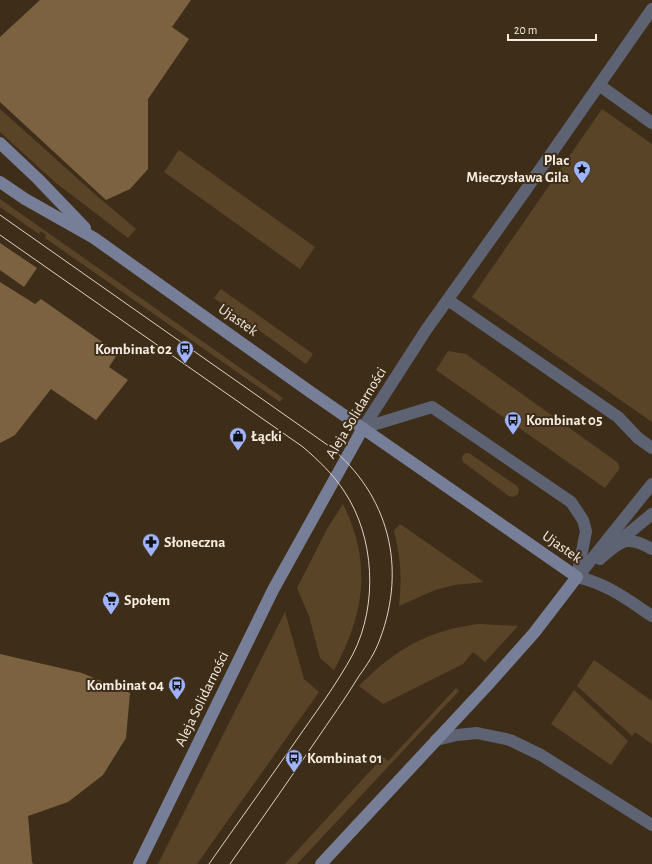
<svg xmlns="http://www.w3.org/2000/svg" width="652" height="864" viewBox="0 0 652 864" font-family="'Alegreya Sans',sans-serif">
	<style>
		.green { fill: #594428 }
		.forest { fill: #7c6241 }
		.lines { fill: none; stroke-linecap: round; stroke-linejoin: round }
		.lane { stroke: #5e6373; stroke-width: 12 }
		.secondary { stroke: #777e97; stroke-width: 12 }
		.tram { stroke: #ddd2c5; stroke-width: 1 }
		.labels { text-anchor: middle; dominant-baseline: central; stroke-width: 4; stroke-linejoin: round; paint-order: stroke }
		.poi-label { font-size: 15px; font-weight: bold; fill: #f6ece0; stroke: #3e2e19; text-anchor: start }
		.street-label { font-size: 15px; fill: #f6ece0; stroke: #3e2e19 }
	</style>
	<rect width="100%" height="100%" fill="#3e2e19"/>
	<g class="green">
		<polygon points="0,109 97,196 136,229 128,238 56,183 0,132"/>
		<polygon points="602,109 652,144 652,422 472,297"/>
		<polygon points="179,150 315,247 300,269 164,172"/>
		<polygon points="0,199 283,398 280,402 45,238 46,235 41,231 39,234 0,207"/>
		<polygon points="221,289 313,354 306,364 214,298"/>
		<polygon points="448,351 466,354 617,462 620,468 605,488 436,370"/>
		<path d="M 466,453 L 469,453 L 517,486 L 519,490 L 518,494 L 513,497 L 509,496 L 463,462 C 461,458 462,455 466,453 Z"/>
		<path d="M 343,504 C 372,563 365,613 334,670 L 320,658 L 309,616 L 297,588 L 327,529 Z"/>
		<path d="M 400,524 L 484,582 L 454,585 L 435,590 L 399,606 C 402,579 401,558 394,531 Z"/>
		<polygon points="285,612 304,679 319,692 197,864 158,864"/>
		<path d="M 479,624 L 518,626 L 485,662 L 473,652 L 463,664 L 383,704 L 359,686 C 394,650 428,630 479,624 Z"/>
		<polygon points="594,660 652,701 652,744 635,732 632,736 577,686"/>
		<polygon points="456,688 459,691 297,864 285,864 383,757 388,761"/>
		<polygon points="574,690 628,741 611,765 551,724"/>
	</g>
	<g class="forest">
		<polygon points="40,0 191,0 172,27 189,39 148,99 148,169 130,189 106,200 0,102 0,37"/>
		<polygon points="0,243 37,268 24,287 0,270"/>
		<polygon points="0,282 35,304 41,299 118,353 109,367 128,380 96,420 51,389 15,435 0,443"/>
		<polygon points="0,654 82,673 130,693 126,738 103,775 68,802 28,816 32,862 33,864 0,864"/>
	</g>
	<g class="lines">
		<g class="lane">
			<polyline points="599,85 652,123"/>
			<polyline points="448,300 618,417 638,438 652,448"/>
			<polyline points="363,428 426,330 523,194 652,9"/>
			<polyline points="363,428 432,407 571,502 583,520 586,531 577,577"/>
			<polyline points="618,542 652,514"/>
			<path d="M 600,559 C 620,541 626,534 652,549"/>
			<polyline points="579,575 652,484"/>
			<path d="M 577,577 C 606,583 628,600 652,616"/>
			<polyline points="436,740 457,735 477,733 510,740 541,755 652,825"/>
		</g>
		<g class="secondary">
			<polyline points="0,143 38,179 85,228"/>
			<polyline points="0,182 25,199 94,238 309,391 577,577 534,633 485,688 321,864"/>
			<polyline points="139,864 273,590 363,428"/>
		</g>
		<g class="tram">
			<path d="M 0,215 L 329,446 C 389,495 407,567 380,639 C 375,653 367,665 359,676 C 345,699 330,720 315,742 C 287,783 259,823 230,864"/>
			<path d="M 0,235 L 303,447 C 318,460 333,474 344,491 C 375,537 378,605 353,654 C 337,684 313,716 293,745 C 265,785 237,824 209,864"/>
		</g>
	</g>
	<defs>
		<g id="sight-pin" transform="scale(0.9)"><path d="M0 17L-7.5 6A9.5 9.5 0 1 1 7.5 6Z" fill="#a0b3fd" stroke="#3e2e19"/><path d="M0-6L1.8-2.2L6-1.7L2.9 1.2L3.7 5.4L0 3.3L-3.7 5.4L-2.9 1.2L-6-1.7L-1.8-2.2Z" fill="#111"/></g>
		<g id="bus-pin" transform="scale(0.9)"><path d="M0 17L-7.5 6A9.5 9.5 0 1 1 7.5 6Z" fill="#a0b3fd" stroke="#3e2e19"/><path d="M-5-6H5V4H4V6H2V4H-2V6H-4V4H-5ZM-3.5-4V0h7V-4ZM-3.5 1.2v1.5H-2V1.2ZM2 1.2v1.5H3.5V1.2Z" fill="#111"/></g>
		<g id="shop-pin" transform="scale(0.9)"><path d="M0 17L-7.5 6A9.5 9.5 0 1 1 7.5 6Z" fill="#a0b3fd" stroke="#3e2e19"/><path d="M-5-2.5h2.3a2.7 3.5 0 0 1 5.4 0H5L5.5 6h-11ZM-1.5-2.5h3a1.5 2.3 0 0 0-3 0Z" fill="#111"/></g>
		<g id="pharmacy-pin" transform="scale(0.9)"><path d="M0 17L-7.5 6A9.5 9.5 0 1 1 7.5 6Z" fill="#a0b3fd" stroke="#3e2e19"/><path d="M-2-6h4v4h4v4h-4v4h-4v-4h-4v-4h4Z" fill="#111"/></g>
		<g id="supermarket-pin" transform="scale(0.9)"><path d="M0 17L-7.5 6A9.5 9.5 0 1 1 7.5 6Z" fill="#a0b3fd" stroke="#3e2e19"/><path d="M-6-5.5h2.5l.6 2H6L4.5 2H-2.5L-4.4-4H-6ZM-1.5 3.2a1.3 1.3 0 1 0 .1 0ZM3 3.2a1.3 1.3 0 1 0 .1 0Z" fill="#111"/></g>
	</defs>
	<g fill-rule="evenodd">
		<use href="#sight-pin" x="582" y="169"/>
		<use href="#bus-pin" x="185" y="349"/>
		<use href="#bus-pin" x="513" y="420"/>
		<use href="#shop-pin" x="238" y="436"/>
		<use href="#pharmacy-pin" x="151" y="542"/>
		<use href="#supermarket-pin" x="111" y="600"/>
		<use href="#bus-pin" x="177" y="685"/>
		<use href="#bus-pin" x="294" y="758"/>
	</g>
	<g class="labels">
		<g class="poi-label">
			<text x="569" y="160" text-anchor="end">Plac<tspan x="569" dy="17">Mieczysława Gila</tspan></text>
			<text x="172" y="349" text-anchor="end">Kombinat 02</text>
			<text x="526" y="420">Kombinat 05</text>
			<text x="251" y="436">Łącki</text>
			<text x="164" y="542">Słoneczna</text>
			<text x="124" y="600">Społem</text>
			<text x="164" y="685" text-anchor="end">Kombinat 04</text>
			<text x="307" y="758">Kombinat 01</text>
		</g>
		<g class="street-label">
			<text transform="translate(238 320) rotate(35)">Ujastek</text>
			<text transform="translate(356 413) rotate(-59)">Aleja Solidarności</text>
			<text transform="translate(562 547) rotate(35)">Ujastek</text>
			<text transform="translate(202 699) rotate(-64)">Aleja Solidarności</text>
		</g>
	</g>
	<path d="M508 34v6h88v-6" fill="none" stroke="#f6ece0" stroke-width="2"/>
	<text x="514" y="34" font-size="12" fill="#f6ece0" stroke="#3e2e19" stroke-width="3" paint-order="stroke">20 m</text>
</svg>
